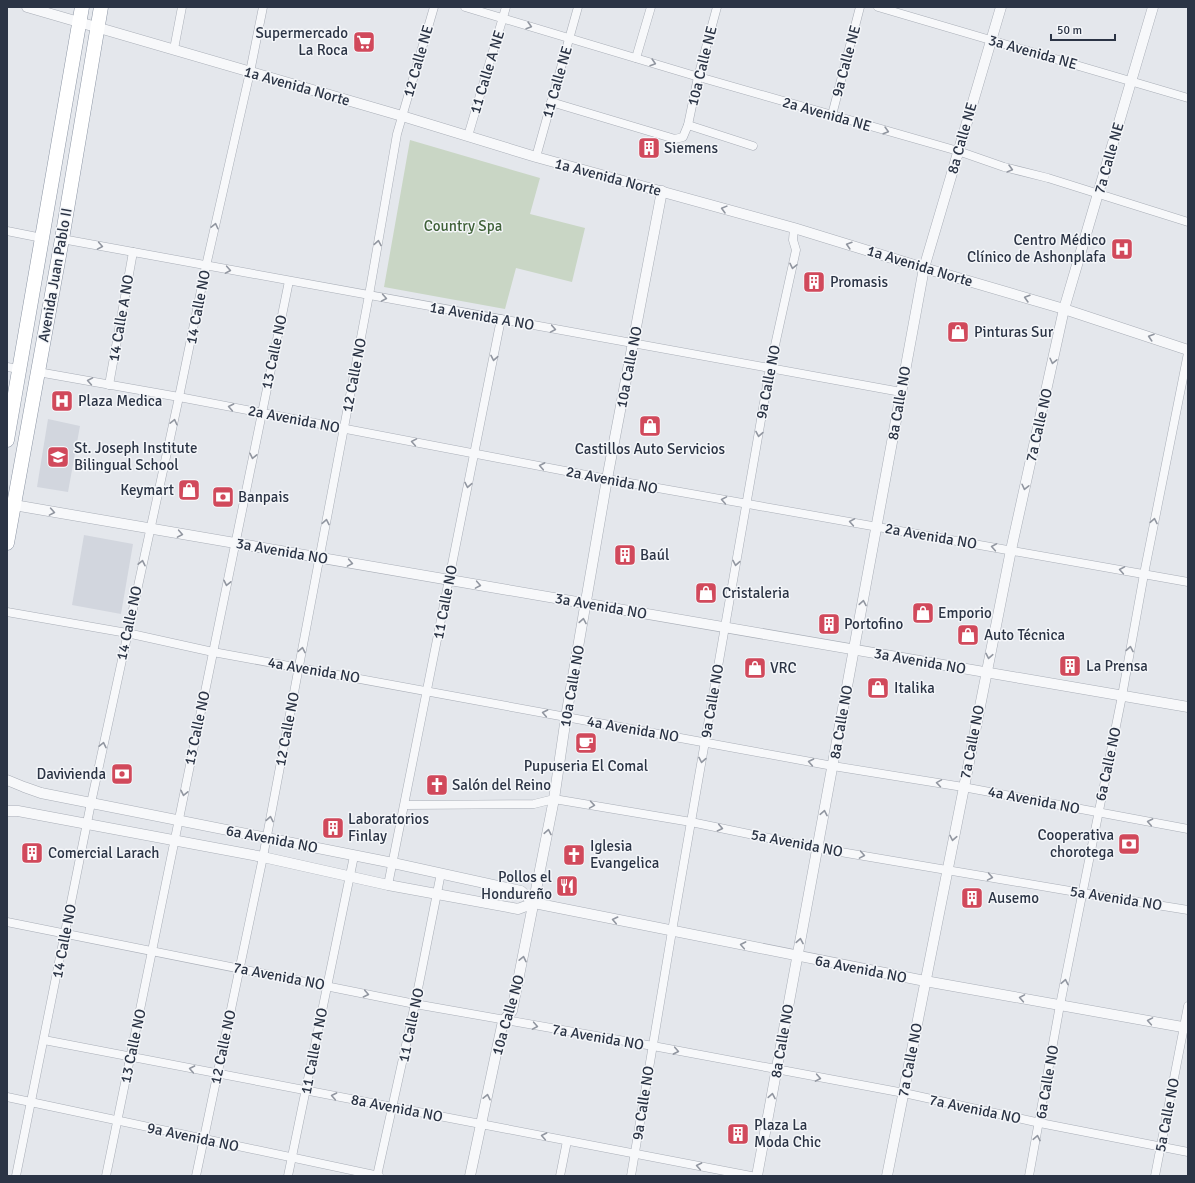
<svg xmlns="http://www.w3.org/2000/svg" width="1195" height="1183" viewBox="0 0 1195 1183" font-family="Signika,sans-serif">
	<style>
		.built { fill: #d2d6de }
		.green { fill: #c9d6c5 }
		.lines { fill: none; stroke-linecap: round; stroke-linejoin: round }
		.minor-casing { stroke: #a9aeb7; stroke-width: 9 }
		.tertiary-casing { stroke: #a9aeb7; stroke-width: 11 }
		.trunk-casing { stroke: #8b94a3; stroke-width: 15 }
		.minor { stroke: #f7f8fa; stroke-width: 8 }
		.tertiary { stroke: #f7f8fa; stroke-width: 10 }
		.trunk { stroke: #fff; stroke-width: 14 }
		.oneway { stroke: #9196a0 }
		.labels { text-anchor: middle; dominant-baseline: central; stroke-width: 3; stroke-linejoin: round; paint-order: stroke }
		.poi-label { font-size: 15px; fill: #2b3445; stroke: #f4f6f9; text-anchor: start }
		.street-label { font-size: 15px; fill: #2b3445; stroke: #f4f6f9 }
		.park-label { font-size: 15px; fill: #3f6138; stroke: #f4f6f9 }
	</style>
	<rect width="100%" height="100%" fill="#e4e7ec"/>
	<g class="built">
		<polygon points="48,419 80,426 68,492 37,487"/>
		<polygon points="84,535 133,544 121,614 72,605"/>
	</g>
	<polygon class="green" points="410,140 540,178 530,214 585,228 572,282 516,268 505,309 384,287"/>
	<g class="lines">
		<g class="minor-casing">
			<g id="minor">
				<polyline points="465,7 692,75 958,151 1004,167 1048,178 1188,222"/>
				<polyline points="878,7 1188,98"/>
				<polyline points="174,49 182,7"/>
				<polyline points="636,58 651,7"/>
				<polyline points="551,102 675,139 683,137 688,125 698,77 717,7"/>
				<polyline points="832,115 860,7"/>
				<polyline points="688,125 753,146"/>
				<polyline points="468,136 506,7"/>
				<polyline points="536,157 578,7"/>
				<polyline points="7,231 42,238"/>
				<polyline points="62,239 901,392"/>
				<polyline points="7,367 20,369"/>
				<polyline points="38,372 179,397 607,479 1188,582"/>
				<polyline points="109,385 133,252"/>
				<polyline points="7,612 127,633 213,652 566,717 833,766 963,787 1188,829"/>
				<polyline points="405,805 534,804 554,799 691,822 817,848 1082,893 1188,910"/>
				<polyline points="388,885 501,319"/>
				<polyline points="7,922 415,1004 653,1046 904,1093 1040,1123 1188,1152"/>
				<polyline points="44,1040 751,1176"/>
				<polyline points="7,1097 379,1176"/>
				<polyline points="16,1176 91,803 179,397 206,266 250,72 263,7"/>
				<polyline points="106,1176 289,281"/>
				<polyline points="196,1176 263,857 369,295 397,134 434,7"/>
				<polyline points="288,1176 354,856"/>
				<polyline points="377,1176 415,1004 441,873"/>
				<polyline points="560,1176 567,1141"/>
				<polyline points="631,1176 672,931 770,368 796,250 793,240 794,228"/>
				<polyline points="1029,1176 1060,1005 1122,696 1144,574 1188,353"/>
				<polyline points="1155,1176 1188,1006"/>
			</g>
		</g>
		<g class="tertiary-casing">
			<g id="tertiary">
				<polyline points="27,7 402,116 536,157 794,228 924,268 1064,309 1188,350"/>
				<polyline points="7,503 14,505 1188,707"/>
				<polyline points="7,780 24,787 41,793 393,863 521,891 534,903"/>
				<polyline points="7,811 18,811 263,857 388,885 518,909 534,903 925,981 1188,1028"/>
				<polyline points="470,1176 503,1021 512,1011 554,799 566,717 607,479 662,191"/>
				<polyline points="757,1176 924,268 1001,7"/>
				<polyline points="887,1176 1011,550 1064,309 1153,7"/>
			</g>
		</g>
		<g class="trunk-casing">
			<g id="trunk">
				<polyline points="7,440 82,7"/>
				<polyline points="7,543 62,239 101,7"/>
			</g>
		</g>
		<use href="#minor" class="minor"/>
		<use href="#tertiary" class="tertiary"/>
		<use href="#trunk" class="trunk"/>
	</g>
	<defs><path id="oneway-chevron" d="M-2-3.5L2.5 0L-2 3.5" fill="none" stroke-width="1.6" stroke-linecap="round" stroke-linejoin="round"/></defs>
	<g class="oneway">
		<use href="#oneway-chevron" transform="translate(529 26) rotate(16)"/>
		<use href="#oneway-chevron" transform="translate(653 63) rotate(17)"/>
		<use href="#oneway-chevron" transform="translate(886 131) rotate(16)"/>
		<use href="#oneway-chevron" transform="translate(1010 169) rotate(15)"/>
		<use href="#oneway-chevron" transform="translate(724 209) rotate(-165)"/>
		<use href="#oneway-chevron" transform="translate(215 226) rotate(-77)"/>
		<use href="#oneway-chevron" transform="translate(378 243) rotate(-80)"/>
		<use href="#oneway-chevron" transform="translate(849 245) rotate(-163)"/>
		<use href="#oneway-chevron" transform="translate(100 246) rotate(10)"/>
		<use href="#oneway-chevron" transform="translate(793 266) rotate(102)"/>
		<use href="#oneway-chevron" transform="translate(228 270) rotate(10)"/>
		<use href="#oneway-chevron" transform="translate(384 298) rotate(10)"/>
		<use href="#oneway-chevron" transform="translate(1027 298) rotate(-164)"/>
		<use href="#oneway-chevron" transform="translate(553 329) rotate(10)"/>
		<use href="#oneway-chevron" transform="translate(1151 337) rotate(-162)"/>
		<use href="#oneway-chevron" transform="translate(494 358) rotate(101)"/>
		<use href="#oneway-chevron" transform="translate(1053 361) rotate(103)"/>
		<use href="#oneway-chevron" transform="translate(90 381) rotate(-170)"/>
		<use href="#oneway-chevron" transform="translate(231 407) rotate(-169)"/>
		<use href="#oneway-chevron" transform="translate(174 422) rotate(-77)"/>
		<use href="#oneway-chevron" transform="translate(759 434) rotate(100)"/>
		<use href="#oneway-chevron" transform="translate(414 442) rotate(-170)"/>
		<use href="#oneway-chevron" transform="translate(253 456) rotate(102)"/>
		<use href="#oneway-chevron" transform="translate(542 466) rotate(-169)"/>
		<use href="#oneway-chevron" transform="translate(468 485) rotate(101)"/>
		<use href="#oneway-chevron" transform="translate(1025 487) rotate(103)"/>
		<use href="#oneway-chevron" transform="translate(724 500) rotate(-170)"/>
		<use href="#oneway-chevron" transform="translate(52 512) rotate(10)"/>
		<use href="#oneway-chevron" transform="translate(1154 521) rotate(-79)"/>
		<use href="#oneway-chevron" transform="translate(326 522) rotate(-79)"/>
		<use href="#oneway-chevron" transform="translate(852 522) rotate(-170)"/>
		<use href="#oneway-chevron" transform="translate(180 534) rotate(10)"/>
		<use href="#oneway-chevron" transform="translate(994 547) rotate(-170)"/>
		<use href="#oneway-chevron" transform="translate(142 563) rotate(-78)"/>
		<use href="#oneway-chevron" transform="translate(350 563) rotate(10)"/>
		<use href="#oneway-chevron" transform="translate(736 563) rotate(100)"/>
		<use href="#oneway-chevron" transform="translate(1122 570) rotate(-170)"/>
		<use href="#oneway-chevron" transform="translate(227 583) rotate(102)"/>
		<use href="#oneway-chevron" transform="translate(478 585) rotate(10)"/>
		<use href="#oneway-chevron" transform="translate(863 603) rotate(-80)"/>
		<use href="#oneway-chevron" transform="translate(583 621) rotate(-80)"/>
		<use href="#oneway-chevron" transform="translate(1130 649) rotate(-80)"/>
		<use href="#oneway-chevron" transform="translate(302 650) rotate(-79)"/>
		<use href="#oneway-chevron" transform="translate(989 656) rotate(101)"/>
		<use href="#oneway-chevron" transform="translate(545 713) rotate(-169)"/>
		<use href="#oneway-chevron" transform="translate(103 745) rotate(-78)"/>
		<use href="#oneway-chevron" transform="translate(702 760) rotate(100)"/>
		<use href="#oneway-chevron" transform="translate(811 762) rotate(-169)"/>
		<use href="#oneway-chevron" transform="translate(939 783) rotate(-171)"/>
		<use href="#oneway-chevron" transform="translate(184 793) rotate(102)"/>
		<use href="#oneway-chevron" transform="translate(592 805) rotate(9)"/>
		<use href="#oneway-chevron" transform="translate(824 813) rotate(-79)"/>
		<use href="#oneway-chevron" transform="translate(270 819) rotate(-79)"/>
		<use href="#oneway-chevron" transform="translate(1150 822) rotate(-169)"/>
		<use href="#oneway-chevron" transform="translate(720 828) rotate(12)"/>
		<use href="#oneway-chevron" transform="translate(548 832) rotate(-79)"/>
		<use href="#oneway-chevron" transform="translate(953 838) rotate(101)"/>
		<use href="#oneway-chevron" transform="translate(862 855) rotate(10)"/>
		<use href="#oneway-chevron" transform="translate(990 877) rotate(10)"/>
		<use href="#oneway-chevron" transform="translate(615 920) rotate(-168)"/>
		<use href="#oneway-chevron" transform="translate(800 941) rotate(-80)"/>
		<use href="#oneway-chevron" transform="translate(743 945) rotate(-169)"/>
		<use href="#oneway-chevron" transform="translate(523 959) rotate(-78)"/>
		<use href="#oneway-chevron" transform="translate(1065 982) rotate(-79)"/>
		<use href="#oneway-chevron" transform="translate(366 994) rotate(12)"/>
		<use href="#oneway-chevron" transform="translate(1022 998) rotate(-170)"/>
		<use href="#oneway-chevron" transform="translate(1150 1021) rotate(-170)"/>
		<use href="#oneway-chevron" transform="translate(535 1026) rotate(10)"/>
		<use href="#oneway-chevron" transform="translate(676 1051) rotate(11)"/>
		<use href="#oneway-chevron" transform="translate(192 1069) rotate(-169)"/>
		<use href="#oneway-chevron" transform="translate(818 1078) rotate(10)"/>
		<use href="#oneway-chevron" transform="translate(334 1096) rotate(-169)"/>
		<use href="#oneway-chevron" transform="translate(772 1096) rotate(-80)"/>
		<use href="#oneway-chevron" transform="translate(487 1097) rotate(-78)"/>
		<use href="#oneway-chevron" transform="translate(544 1136) rotate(-169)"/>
		<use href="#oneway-chevron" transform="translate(1037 1138) rotate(-79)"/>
		<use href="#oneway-chevron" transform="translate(699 1166) rotate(-169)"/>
	</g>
	<defs>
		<g id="supermarket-square" transform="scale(1.15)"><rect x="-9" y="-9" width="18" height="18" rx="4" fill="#d1495b" stroke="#f4f6f9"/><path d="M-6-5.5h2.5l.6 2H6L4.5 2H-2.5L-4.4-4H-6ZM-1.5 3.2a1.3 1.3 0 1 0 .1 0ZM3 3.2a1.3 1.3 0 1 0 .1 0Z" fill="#fff"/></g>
		<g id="building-square" transform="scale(1.15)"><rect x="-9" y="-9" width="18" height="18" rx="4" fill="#d1495b" stroke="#f4f6f9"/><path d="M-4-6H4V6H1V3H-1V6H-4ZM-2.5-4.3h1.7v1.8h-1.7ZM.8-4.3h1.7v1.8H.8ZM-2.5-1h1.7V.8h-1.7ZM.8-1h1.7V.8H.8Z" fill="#fff"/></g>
		<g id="hospital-square" transform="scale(1.15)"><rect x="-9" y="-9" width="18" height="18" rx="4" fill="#d1495b" stroke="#f4f6f9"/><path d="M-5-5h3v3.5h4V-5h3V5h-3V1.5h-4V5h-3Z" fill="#fff"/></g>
		<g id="shop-square" transform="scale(1.15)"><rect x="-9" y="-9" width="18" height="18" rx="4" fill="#d1495b" stroke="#f4f6f9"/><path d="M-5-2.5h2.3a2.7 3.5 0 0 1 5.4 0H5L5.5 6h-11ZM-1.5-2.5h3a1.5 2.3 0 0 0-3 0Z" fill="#fff"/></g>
		<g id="school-square" transform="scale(1.15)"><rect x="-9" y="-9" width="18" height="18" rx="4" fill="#d1495b" stroke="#f4f6f9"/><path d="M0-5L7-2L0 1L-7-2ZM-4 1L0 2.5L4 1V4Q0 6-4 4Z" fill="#fff"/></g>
		<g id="bank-square" transform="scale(1.15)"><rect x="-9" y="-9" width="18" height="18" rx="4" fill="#d1495b" stroke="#f4f6f9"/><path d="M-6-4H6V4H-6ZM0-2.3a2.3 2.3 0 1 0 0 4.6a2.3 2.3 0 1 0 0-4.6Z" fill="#fff"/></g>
		<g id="cafe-square" transform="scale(1.15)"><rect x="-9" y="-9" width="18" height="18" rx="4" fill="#d1495b" stroke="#f4f6f9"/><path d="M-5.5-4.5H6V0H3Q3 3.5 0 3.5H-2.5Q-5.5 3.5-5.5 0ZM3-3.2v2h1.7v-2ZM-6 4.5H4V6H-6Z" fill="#fff"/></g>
		<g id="church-square" transform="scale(1.15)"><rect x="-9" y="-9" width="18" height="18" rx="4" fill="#d1495b" stroke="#f4f6f9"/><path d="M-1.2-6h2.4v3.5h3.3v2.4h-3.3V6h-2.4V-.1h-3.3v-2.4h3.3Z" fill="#fff"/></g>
		<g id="restaurant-square" transform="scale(1.15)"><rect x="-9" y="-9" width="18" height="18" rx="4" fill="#d1495b" stroke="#f4f6f9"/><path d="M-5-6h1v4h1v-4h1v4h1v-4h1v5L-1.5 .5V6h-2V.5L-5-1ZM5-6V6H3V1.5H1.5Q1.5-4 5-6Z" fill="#fff"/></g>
	</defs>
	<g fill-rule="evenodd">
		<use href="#supermarket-square" x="364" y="42"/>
		<use href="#building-square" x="649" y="148"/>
		<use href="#hospital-square" x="1122" y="249"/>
		<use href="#building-square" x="814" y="282"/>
		<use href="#shop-square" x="958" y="332"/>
		<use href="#hospital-square" x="62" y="401"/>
		<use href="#shop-square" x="650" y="426"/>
		<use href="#school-square" x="58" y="457"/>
		<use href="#shop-square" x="189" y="490"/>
		<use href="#bank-square" x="223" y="497"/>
		<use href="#building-square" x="625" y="555"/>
		<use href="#shop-square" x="706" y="593"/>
		<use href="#shop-square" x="923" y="613"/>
		<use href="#building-square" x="829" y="624"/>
		<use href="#shop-square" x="968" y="635"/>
		<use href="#building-square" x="1070" y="666"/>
		<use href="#shop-square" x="755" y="668"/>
		<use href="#shop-square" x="878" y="688"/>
		<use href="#cafe-square" x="586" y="743"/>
		<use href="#bank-square" x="122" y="774"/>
		<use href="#church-square" x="437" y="785"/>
		<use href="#building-square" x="333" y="828"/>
		<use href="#bank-square" x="1129" y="844"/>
		<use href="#building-square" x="32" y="853"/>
		<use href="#church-square" x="574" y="855"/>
		<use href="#restaurant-square" x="567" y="886"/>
		<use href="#building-square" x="972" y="898"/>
		<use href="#building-square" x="738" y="1134"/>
	</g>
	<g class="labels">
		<g class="poi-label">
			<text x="348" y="33" text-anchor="end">Supermercado<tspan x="348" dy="17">La Roca</tspan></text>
			<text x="664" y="148">Siemens</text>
			<text x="1106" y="240" text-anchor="end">Centro Médico<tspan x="1106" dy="17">Clínico de Ashonplafa</tspan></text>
			<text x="830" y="282">Promasis</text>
			<text x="974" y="332">Pinturas Sur</text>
			<text x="78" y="401">Plaza Medica</text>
			<text x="74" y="448">St. Joseph Institute<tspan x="74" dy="17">Bilingual School</tspan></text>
			<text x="650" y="449" text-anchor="middle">Castillos Auto Servicios</text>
			<text x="174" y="490" text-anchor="end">Keymart</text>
			<text x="238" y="497">Banpais</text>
			<text x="640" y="555">Baúl</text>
			<text x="722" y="593">Cristaleria</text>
			<text x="938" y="613">Emporio</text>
			<text x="844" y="624">Portofino</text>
			<text x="984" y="635">Auto Técnica</text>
			<text x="1086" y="666">La Prensa</text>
			<text x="770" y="668">VRC</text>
			<text x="894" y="688">Italika</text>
			<text x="586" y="766" text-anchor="middle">Pupuseria El Comal</text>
			<text x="106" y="774" text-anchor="end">Davivienda</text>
			<text x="452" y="785">Salón del Reino</text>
			<text x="348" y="819">Laboratorios<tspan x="348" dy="17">Finlay</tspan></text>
			<text x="1114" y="835" text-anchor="end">Cooperativa<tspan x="1114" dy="17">chorotega</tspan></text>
			<text x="590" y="846">Iglesia<tspan x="590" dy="17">Evangelica</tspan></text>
			<text x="48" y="853">Comercial Larach</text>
			<text x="552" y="877" text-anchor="end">Pollos el<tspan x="552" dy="17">Hondureño</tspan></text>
			<text x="988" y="898">Ausemo</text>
			<text x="754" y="1125">Plaza La<tspan x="754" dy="17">Moda Chic</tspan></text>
		</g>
		<g class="street-label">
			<text transform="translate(1033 52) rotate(16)">3a Avenida NE</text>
			<text transform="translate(418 61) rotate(-74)">12 Calle NE</text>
			<text transform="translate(846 61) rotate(-75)">9a Calle NE</text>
			<text transform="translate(702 66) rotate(-76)">10a Calle NE</text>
			<text transform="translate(487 72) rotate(-73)">11 Calle A NE</text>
			<text transform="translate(557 82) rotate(-74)">11 Calle NE</text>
			<text transform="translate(297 86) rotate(16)">1a Avenida Norte</text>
			<text transform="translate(827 114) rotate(16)">2a Avenida NE</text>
			<text transform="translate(962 138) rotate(-74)">8a Calle NE</text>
			<text transform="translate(1109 158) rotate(-74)">7a Calle NE</text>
			<text transform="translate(608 177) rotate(15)">1a Avenida Norte</text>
			<text transform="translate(920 266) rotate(17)">1a Avenida Norte</text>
			<text transform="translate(55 275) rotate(-80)">Avenida Juan Pablo II</text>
			<text transform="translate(198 307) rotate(-79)">14 Calle NO</text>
			<text transform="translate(482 316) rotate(10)">1a Avenida A NO</text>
			<text transform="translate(121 318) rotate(-80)">14 Calle A NO</text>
			<text transform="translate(274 352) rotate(-78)">13 Calle NO</text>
			<text transform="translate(629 367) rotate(-79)">10a Calle NO</text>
			<text transform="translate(354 375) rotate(-79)">12 Calle NO</text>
			<text transform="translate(768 382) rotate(-79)">9a Calle NO</text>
			<text transform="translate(899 403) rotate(-80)">8a Calle NO</text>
			<text transform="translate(294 419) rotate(11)">2a Avenida NO</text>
			<text transform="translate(1039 425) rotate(-77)">7a Calle NO</text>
			<text transform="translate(612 480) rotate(11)">2a Avenida NO</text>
			<text transform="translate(931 536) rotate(10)">2a Avenida NO</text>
			<text transform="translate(282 551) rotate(10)">3a Avenida NO</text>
			<text transform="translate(445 602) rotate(-79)">11 Calle NO</text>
			<text transform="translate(601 606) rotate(10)">3a Avenida NO</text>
			<text transform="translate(129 623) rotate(-78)">14 Calle NO</text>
			<text transform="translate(920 661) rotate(10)">3a Avenida NO</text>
			<text transform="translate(314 670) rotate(10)">4a Avenida NO</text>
			<text transform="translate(572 686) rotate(-80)">10a Calle NO</text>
			<text transform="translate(712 701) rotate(-80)">9a Calle NO</text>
			<text transform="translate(841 722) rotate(-80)">8a Calle NO</text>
			<text transform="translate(197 728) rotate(-78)">13 Calle NO</text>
			<text transform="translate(287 729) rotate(-79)">12 Calle NO</text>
			<text transform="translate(633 729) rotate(10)">4a Avenida NO</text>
			<text transform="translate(972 742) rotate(-79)">7a Calle NO</text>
			<text transform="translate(1108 764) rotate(-78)">6a Calle NO</text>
			<text transform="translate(1034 800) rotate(11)">4a Avenida NO</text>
			<text transform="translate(272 839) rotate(11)">6a Avenida NO</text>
			<text transform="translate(797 843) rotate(11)">5a Avenida NO</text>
			<text transform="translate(1116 898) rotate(9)">5a Avenida NO</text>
			<text transform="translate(64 941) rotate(-79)">14 Calle NO</text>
			<text transform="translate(861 969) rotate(11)">6a Avenida NO</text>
			<text transform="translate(279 976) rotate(11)">7a Avenida NO</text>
			<text transform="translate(508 1015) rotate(-74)">10a Calle NO</text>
			<text transform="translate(411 1025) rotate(-78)">11 Calle NO</text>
			<text transform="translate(598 1037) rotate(10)">7a Avenida NO</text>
			<text transform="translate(782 1041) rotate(-80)">8a Calle NO</text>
			<text transform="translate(133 1046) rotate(-78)">13 Calle NO</text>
			<text transform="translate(223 1047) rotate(-78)">12 Calle NO</text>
			<text transform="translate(314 1051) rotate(-79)">11 Calle A NO</text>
			<text transform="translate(910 1060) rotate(-79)">7a Calle NO</text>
			<text transform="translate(1047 1082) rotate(-80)">6a Calle NO</text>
			<text transform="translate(643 1103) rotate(-81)">9a Calle NO</text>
			<text transform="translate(397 1108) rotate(11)">8a Avenida NO</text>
			<text transform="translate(975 1109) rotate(12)">7a Avenida NO</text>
			<text transform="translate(1167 1115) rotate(-79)">5a Calle NO</text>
			<text transform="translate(193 1137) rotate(12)">9a Avenida NO</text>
		</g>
		<g class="park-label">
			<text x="463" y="226">Country Spa</text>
		</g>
	</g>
	<rect width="1195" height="1183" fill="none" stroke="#2b3445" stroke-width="16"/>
	<path d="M1051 34v6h64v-6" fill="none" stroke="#2b3445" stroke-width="2"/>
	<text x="1057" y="34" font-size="12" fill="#2b3445" stroke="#f4f6f9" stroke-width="3" paint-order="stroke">50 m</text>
</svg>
